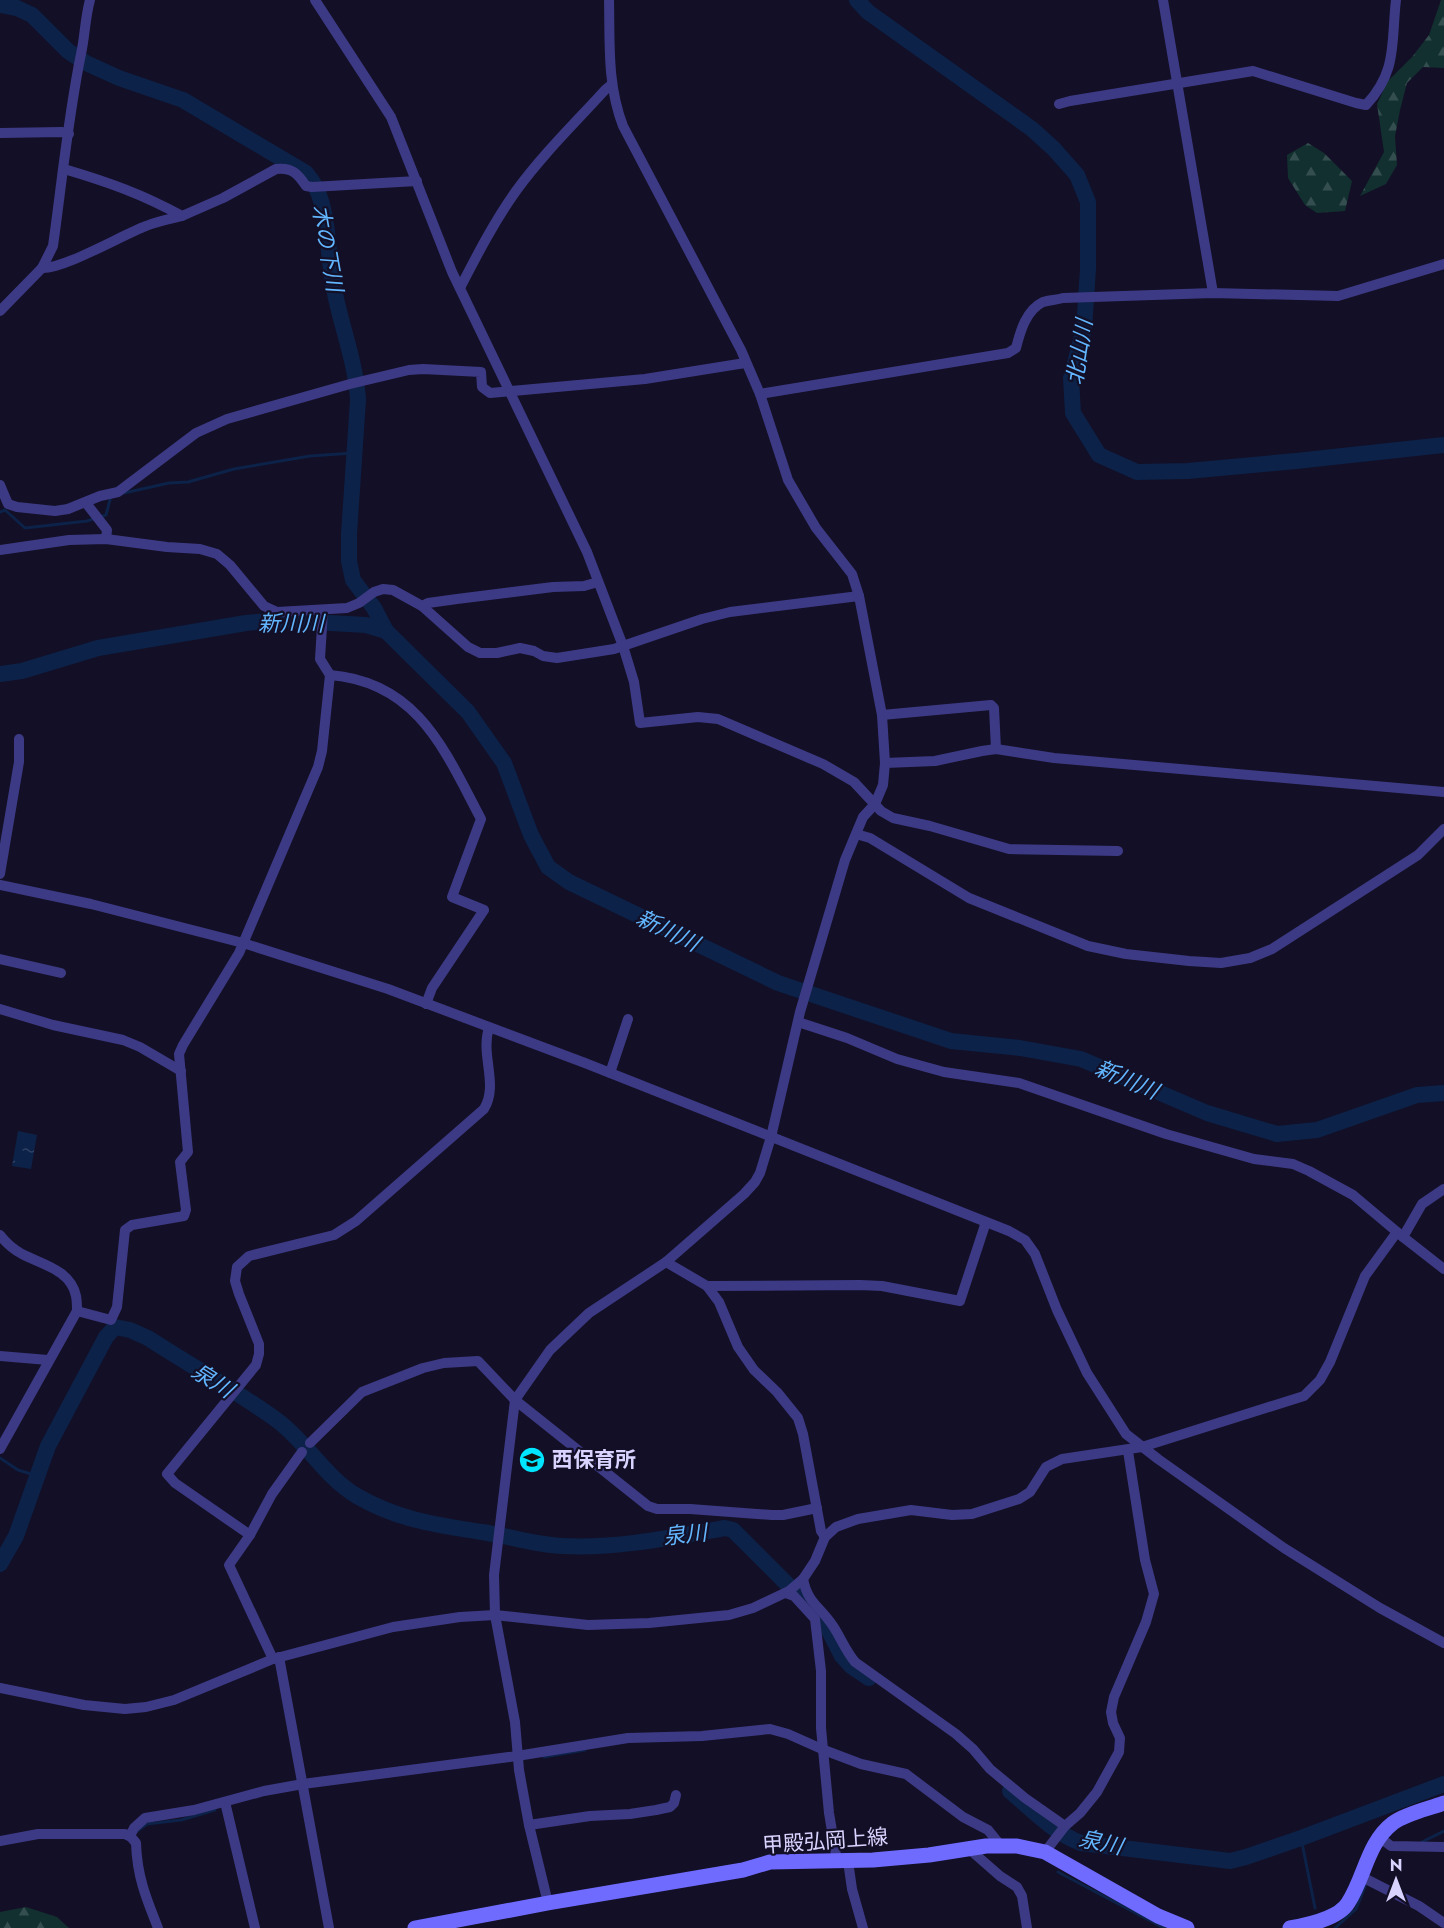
<svg xmlns="http://www.w3.org/2000/svg" width="1444" height="1928" viewBox="0 0 1444 1928" font-family="Jost,'Noto Sans JP',sans-serif">
	<style>
		.forest { fill: url(#forest-firs) }
		.water { fill: url(#water-ripples) }
		.lines { fill: none; stroke-linecap: round; stroke-linejoin: round }
		.stream { stroke: #0c2248; stroke-width: 3 }
		.river { stroke: #0c2248; stroke-width: 16 }
		.minor { stroke: #3d3a85; stroke-width: 10 }
		.secondary { stroke: #6f6bff; stroke-width: 15 }
		.labels { text-anchor: middle; dominant-baseline: central; stroke-width: 4.5; stroke-linejoin: round; paint-order: stroke }
		.poi-label { font-size: 21px; font-weight: bold; fill: #d9d4ff; stroke: #130f26; text-anchor: start }
		.street-label { font-size: 21px; fill: #d9d4ff; stroke: #130f26 }
		.water-label { font-size: 22px; font-style: italic; fill: #62b6ff; stroke: #130f26 }
	</style>
	<defs>
		<pattern id="forest-firs" width="22" height="20" patternUnits="userSpaceOnUse" patternTransform="scale(1.5)"><rect width="22" height="20" fill="#12302f"/><path d="M5 1l3.5 6h-7zM16 11l3.5 6h-7z" fill="#344d4e"/></pattern>
		<pattern id="water-ripples" width="26" height="14" patternUnits="userSpaceOnUse" patternTransform="scale(1.5)"><rect width="26" height="14" fill="#0c2248"/><path d="M2 4q2-2 4 0t4 0M15 11q2-2 4 0t4 0" fill="none" stroke="#2f4163"/></pattern>
	</defs>
	<rect width="100%" height="100%" fill="#130f26"/>
	<g class="forest">
		<polygon points="1441,0 1444,0 1444,68 1423,67 1407,83 1400,110 1395,136 1397,165 1386,184 1360,196 1384,152 1377,104 1388,81 1412,57 1429,35"/>
		<polygon points="1308,143 1324,153 1352,181 1345,211 1317,213 1305,205 1288,178 1287,155"/>
		<polygon points="26,1907 57,1917 69,1928 0,1928 0,1912"/>
	</g>
	<polygon class="water" points="18,1131 37,1135 31,1169 12,1166"/>
	<g class="lines">
		<g class="stream">
			<polyline points="124,493 169,483 188,482 234,469 310,456 354,453"/>
			<polyline points="0,512 5,510 25,528 87,521 106,515 111,496"/>
			<polyline points="0,1458 18,1470 38,1476"/>
			<polyline points="544,1757 585,1750"/>
			<polyline points="136,1832 147,1824 181,1820 215,1810"/>
			<polyline points="1301,1838 1315,1908"/>
			<polyline points="1422,1842 1444,1831"/>
			<polyline points="1058,1872 1164,1928"/>
			<polyline points="1335,1928 1356,1909 1366,1884"/>
		</g>
		<g class="river">
			<polyline points="857,0 868,12 1032,129 1054,149 1077,175 1088,202 1088,269 1084,329 1071,378 1073,413 1099,455 1137,472 1188,471 1296,461 1444,445"/>
			<path d="M 0,5 L 17,8 L 32,15 L 68,51 L 86,63 L 119,78 L 183,100 L 306,173 C 314,182 318,190 321,201 C 329,226 328,257 333,283 C 339,321 356,361 358,400 L 349,534 L 349,561 L 353,580 L 374,608 L 386,631"/>
			<polyline points="0,674 22,671 98,648 246,623 278,620 366,625 386,631 468,712 504,763 531,835 548,867 569,882 778,983 951,1041 1020,1048 1081,1059 1207,1113 1277,1134 1317,1130 1417,1095 1444,1093"/>
			<path d="M 0,1564 L 16,1536 L 48,1446 L 106,1337 L 115,1327 L 130,1330 L 148,1338 C 191,1366 237,1391 278,1421 C 307,1443 325,1477 357,1496 C 398,1520 437,1525 482,1532 C 509,1536 536,1545 563,1546 C 615,1549 674,1537 725,1528 L 733,1530 L 824,1621 L 842,1656 L 851,1666 L 869,1678"/>
			<path d="M 1010,1791 C 1032,1810 1054,1833 1081,1843 L 1230,1861 L 1246,1857 L 1301,1838 L 1444,1784"/>
		</g>
		<g class="minor">
			<polyline points="315,0 391,117 452,272 587,552 623,646 634,682 640,723 698,717 718,719 823,764 854,782 881,811 893,818 930,826 1009,849 1118,851"/>
			<polyline points="1163,0 1213,293"/>
			<path d="M 1059,104 L 1070,101 L 1253,71 L 1356,103 L 1366,105 C 1398,71 1391,42 1396,0"/>
			<polyline points="0,133 62,132 69,134"/>
			<path d="M 64,169 C 108,182 142,194 182,216 L 223,198 L 276,169 C 292,167 298,174 306,186 L 312,187 L 417,181"/>
			<path d="M 42,268 C 64,269 122,235 146,226 C 158,221 170,219 182,216"/>
			<path d="M 460,288 C 477,255 494,222 516,191 C 542,155 575,123 605,90 L 611,85"/>
			<path d="M 0,311 L 42,268 L 53,246 C 62,182 68,117 81,54 C 85,36 85,18 90,0"/>
			<path d="M 760,394 L 1008,353 L 1016,348 C 1020,332 1026,310 1043,302 C 1049,300 1056,300 1063,298 L 1213,293 L 1338,296 L 1444,264"/>
			<polyline points="0,485 8,504 17,507 55,511 68,509 100,496 118,492 196,433 227,419 350,384 409,370 423,369 481,372 482,387 490,393 645,379 745,363"/>
			<polyline points="86,503 107,530 106,539"/>
			<polyline points="0,550 69,540 106,539 167,547 200,549 217,554 230,565 264,606 277,612 347,608 359,603 374,592 383,589 393,590 422,606 468,647 480,653 497,653 520,648 534,651 543,656 557,658 614,649 702,619 730,612 859,596"/>
			<polyline points="422,606 428,603 457,599 553,587 584,586 598,582"/>
			<path d="M 330,675 C 418,682 445,751 481,819 L 452,897 L 484,910 L 432,988 L 426,1004"/>
			<polyline points="882,715 991,705 994,708 996,749"/>
			<polyline points="885,763 935,761 982,751 996,749 1054,758 1444,792"/>
			<polyline points="856,834 870,838 969,898 1088,946 1126,954 1189,961 1221,963 1250,958 1272,949 1418,855 1444,829"/>
			<polyline points="0,874 19,762 19,739"/>
			<polyline points="0,885 91,904 243,943 388,989 585,1063 1009,1231 1025,1240 1035,1254 1057,1310 1087,1373 1126,1434 1158,1459 1284,1548 1380,1608 1444,1643"/>
			<polyline points="0,959 61,973"/>
			<polyline points="0,1009 53,1025 123,1040 140,1047 181,1071"/>
			<polyline points="798,1022 847,1038 897,1059 944,1072 1019,1083 1166,1134 1254,1159 1293,1164 1309,1171 1353,1195 1403,1237"/>
			<polyline points="610,1073 628,1019"/>
			<polyline points="1444,1189 1422,1204 1403,1237 1444,1269"/>
			<path d="M 0,1235 C 6,1243 13,1249 22,1254 C 41,1264 71,1270 76,1296 C 77,1301 77,1306 77,1311 L 0,1449"/>
			<polyline points="666,1262 707,1286 719,1302 738,1347 754,1370 777,1392 798,1418 803,1434 821,1531 825,1537"/>
			<polyline points="707,1286 860,1285 882,1286 960,1301 986,1222"/>
			<polyline points="77,1311 111,1320 117,1307 125,1230 132,1225 184,1216 186,1210 180,1162 188,1152 179,1054 183,1045 239,953 318,767 322,751 330,675 320,659 323,610"/>
			<polyline points="0,1356 48,1360"/>
			<polyline points="310,1443 362,1392 423,1368 444,1363 478,1361 515,1400 648,1506 657,1509 690,1509 772,1515 783,1515 817,1508"/>
			<path d="M 250,1535 L 175,1483 L 167,1474 L 256,1365 L 259,1354 L 259,1344 L 239,1294 L 235,1281 L 237,1267 L 249,1256 L 334,1235 L 356,1221 L 484,1109 C 499,1084 480,1055 489,1028"/>
			<path d="M 803,1579 C 808,1604 820,1606 833,1626 C 841,1638 845,1650 855,1662 L 956,1734 L 973,1749 L 990,1769 L 1025,1798 L 1065,1826"/>
			<polyline points="786,1593 794,1596 815,1619 821,1671 821,1728 829,1813 837,1861"/>
			<polyline points="279,1657 329,1928"/>
			<polyline points="273,1659 229,1565 250,1535 272,1494 302,1452"/>
			<polyline points="0,1688 84,1705 125,1709 146,1707 174,1700 273,1659 393,1627 460,1617 495,1615 588,1625 649,1623 729,1615 753,1608 789,1591 803,1579 815,1561 825,1537 836,1527 858,1519 911,1510 952,1515 972,1514 1019,1499 1030,1492 1046,1467 1062,1459 1142,1447 1304,1396 1320,1380 1330,1362 1365,1276 1397,1232"/>
			<polyline points="225,1802 255,1928"/>
			<polyline points="529,1825 590,1816 630,1814 656,1810 670,1807 674,1803 676,1795"/>
			<polyline points="130,1836 134,1828 145,1818 194,1810 264,1791 303,1784 517,1756 628,1738 702,1736 770,1729 788,1734 824,1750 861,1764 906,1774 963,1817 988,1830 1001,1846"/>
			<polyline points="1379,1837 1391,1846 1444,1847"/>
			<path d="M 0,1841 L 38,1834 L 125,1834 L 131,1837 L 136,1843 C 137,1876 146,1898 158,1928"/>
			<polyline points="968,1848 1000,1876 1017,1887 1022,1896 1027,1928"/>
			<polyline points="1045,1852 1065,1826 1080,1813 1097,1792 1119,1752 1120,1738 1113,1723 1111,1712 1114,1697 1146,1622 1154,1594 1145,1560 1128,1451"/>
			<polyline points="848,1861 852,1889 863,1928"/>
			<polyline points="1360,1876 1419,1906 1444,1923"/>
			<path d="M 548,1903 L 529,1825 L 519,1770 L 515,1722 L 495,1615 L 494,1575 L 515,1400 L 550,1350 L 589,1313 L 666,1262 L 744,1194 L 755,1182 L 760,1173 L 771,1137 L 800,1012 L 845,860 L 863,817 L 875,804 L 883,785 L 885,763 L 882,715 L 859,596 L 852,574 L 816,528 L 788,480 L 760,394 L 741,350 L 623,126 C 607,84 610,44 609,0"/>
		</g>
		<g class="secondary">
			<polyline points="415,1928 548,1903 743,1870 770,1862 873,1860 929,1855 986,1846 1017,1846 1045,1852 1158,1916 1187,1928"/>
			<path d="M 1290,1928 C 1307,1925 1338,1919 1348,1903 C 1365,1877 1367,1843 1393,1823 C 1407,1813 1428,1809 1444,1803"/>
		</g>
	</g>
	<defs>
		<g id="school-disc" transform="scale(1.35)"><circle r="9.5" fill="#00e5ff" stroke="#130f26"/><path d="M0-5L7-2L0 1L-7-2ZM-4 1L0 2.5L4 1V4Q0 6-4 4Z" fill="#111"/></g>
	</defs>
	<g fill-rule="evenodd">
		<use href="#school-disc" x="532" y="1460"/>
	</g>
	<g class="labels">
		<g class="poi-label">
			<text x="552" y="1460">西保育所</text>
		</g>
		<g class="street-label">
			<text transform="translate(825 1841) rotate(-4)">甲殿弘岡上線</text>
		</g>
		<g class="water-label">
			<text transform="translate(328 248) rotate(80)">木の下川</text>
			<text transform="translate(1079 352) rotate(-81)">北山川</text>
			<text x="291" y="623">新川川</text>
			<text transform="translate(668 930) rotate(26)">新川川</text>
			<text transform="translate(1127 1079) rotate(23)">新川川</text>
			<text transform="translate(213 1380) rotate(32)">泉川</text>
			<text transform="translate(685 1534) rotate(-6)">泉川</text>
			<text transform="translate(1101 1842) rotate(12)">泉川</text>
		</g>
	</g>
	<g transform="translate(1396 1880)" stroke="#130f26" stroke-width="4.5" paint-order="stroke">
	<path d="M0-4.5L10 22L0 15L-10 22Z" fill="#d9d4ff"/>
	<text y="-9" font-size="16" font-weight="bold" text-anchor="middle" fill="#d9d4ff">N</text>
	</g>
</svg>
